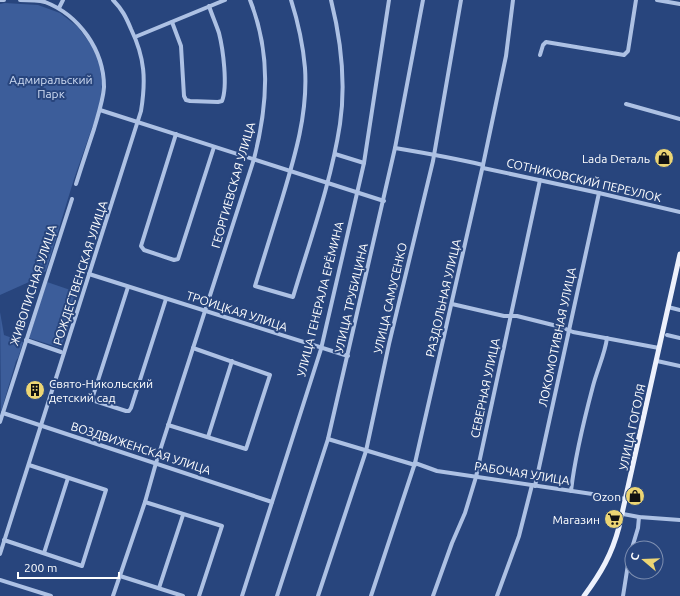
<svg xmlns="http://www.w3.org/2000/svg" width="680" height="596" viewBox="0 0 680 596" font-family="Ubuntu,sans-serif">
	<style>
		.green { fill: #3c5d9a }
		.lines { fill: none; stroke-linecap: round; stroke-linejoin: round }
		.minor { stroke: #adc1e4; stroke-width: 4 }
		.major { stroke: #edf1fc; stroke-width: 5 }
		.labels { text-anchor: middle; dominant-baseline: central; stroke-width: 4; stroke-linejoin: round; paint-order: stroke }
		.park-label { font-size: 12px; fill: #d0ddf4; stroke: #28457d }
		.poi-label { font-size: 12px; fill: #fff; stroke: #28457d; text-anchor: end }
		.street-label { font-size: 12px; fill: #fff; stroke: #28457d }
	</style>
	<rect width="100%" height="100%" fill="#28457d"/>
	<g class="green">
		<polygon points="5,3 38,5 60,13 78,27 92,46 99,61 102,84 99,108 74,179 46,271 31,279 29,282 0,295 0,4"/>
		<polygon points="47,282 79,293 61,348 29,338"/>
		<polygon points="0,312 4,335 23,342 18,358 16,361 1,412"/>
	</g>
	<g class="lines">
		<g class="minor">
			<polyline points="0,0 4,0"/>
			<path d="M 20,0 C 28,0 37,0 45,2 C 79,15 104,50 104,87 C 103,101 98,115 94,129 C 88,147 82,165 76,184"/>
			<path d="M 291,0 C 298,22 303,45 305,68 C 308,113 295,156 282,199 C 273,228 264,257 255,286 L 293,297 C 310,240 331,183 340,124 C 346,83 341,40 331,0"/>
			<polyline points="657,0 680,4"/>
			<polyline points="59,8 63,0"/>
			<path d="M 172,22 L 181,46 L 184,96 L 186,100 L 190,101 L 218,102 L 222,101 C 228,86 223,49 219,33 C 216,24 212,15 209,6"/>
			<polyline points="135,37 225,0"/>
			<polyline points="540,55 543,45 546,42 624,55 628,51 636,0"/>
			<polyline points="626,104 680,119"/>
			<polyline points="100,110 384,201"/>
			<polyline points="176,134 141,246 144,250 174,260 178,259 214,147"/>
			<path d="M 395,148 C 425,153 454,158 483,165"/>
			<polyline points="335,154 364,163"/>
			<polyline points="483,168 599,193 680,212"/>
			<polyline points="89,274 348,356"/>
			<polyline points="128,287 93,396 93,399 95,401 126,411 129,411 131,408 166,299"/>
			<polyline points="452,304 504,316 517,316 561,327 573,332 659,348"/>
			<polyline points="668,307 680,310"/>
			<polyline points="667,335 680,338"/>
			<polyline points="26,340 61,352"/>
			<polyline points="657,361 680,366"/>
			<polyline points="3,413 272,502"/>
			<polyline points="0,422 72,199"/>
			<polyline points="168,425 246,449 270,375 193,348"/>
			<polyline points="208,437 232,361"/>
			<polyline points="328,439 415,465"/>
			<polyline points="415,463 437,471 626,499"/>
			<polyline points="535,486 599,193"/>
			<path d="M 571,491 C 575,456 584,420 593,386 C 597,370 605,354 607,338"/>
			<polyline points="145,502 222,526 199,596"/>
			<polyline points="623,514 639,517 680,520"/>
			<polyline points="4,540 82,566 106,490 29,465"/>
			<polyline points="44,553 68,478"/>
			<path d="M 0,554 L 141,111 C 146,80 145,58 131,29 C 126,17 122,9 113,0"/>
			<polyline points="120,576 183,596"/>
			<polyline points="0,580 51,596"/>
			<polyline points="159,588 183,515"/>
			<path d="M 113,596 L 145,502 L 156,463 L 254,159 C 268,104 271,53 250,0"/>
			<polyline points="242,596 321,349 364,163 389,0"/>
			<polyline points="277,596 328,439 395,148 423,0"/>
			<polyline points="318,596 366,451 389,344 433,161 461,0"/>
			<polyline points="371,596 415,463 483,165 506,56 513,0"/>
			<polyline points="433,596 452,543 465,513 476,477 540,180"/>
			<polyline points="497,596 519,536 532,485"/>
			<polyline points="623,596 629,558 638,528 639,517"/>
		</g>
		<path class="major" d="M 584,596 C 601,573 612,554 619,527 L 680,254"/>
	</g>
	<defs>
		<g id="shop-disc" transform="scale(1)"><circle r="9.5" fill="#ecd574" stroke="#28457d"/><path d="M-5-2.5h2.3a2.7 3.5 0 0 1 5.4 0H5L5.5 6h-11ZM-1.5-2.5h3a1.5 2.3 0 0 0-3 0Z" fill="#111"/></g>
		<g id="building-disc" transform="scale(1)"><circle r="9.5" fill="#ecd574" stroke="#28457d"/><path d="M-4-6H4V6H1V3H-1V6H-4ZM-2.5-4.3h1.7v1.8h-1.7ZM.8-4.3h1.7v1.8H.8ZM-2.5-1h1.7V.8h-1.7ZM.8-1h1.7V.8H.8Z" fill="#111"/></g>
		<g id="supermarket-disc" transform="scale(1)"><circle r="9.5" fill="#ecd574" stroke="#28457d"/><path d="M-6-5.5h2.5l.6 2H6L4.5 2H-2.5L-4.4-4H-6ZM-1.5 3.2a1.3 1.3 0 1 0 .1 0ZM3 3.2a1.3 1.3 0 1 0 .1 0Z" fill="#111"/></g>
	</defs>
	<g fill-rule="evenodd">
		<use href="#shop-disc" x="664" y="158"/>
		<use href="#building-disc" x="35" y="390"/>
		<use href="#shop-disc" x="635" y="496"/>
		<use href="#supermarket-disc" x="614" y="519"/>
	</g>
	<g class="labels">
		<g class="park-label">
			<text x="51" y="79">Адмиральский<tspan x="51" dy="14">Парк</tspan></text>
		</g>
		<g class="poi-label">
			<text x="650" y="158">Lada Dеталь</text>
			<text x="49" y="383" text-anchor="start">Свято-Никольский<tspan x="49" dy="14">детский сад</tspan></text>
			<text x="621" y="496">Ozon</text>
			<text x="600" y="519">Магазин</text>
		</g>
		<g class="street-label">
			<text transform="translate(584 180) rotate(13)">СОТНИКОВСКИЙ ПЕРЕУЛОК</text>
			<text transform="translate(233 185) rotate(-74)">ГЕОРГИЕВСКАЯ УЛИЦА</text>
			<text transform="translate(80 273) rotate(-72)">РОЖДЕСТВЕНСКАЯ УЛИЦА</text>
			<text transform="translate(33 285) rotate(-72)">ЖИВОПИСНАЯ УЛИЦА</text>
			<text transform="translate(351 298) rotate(-77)">УЛИЦА ТРУБИЦИНА</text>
			<text transform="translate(390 298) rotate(-77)">УЛИЦА САМУСЕНКО</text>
			<text transform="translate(443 298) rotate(-77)">РАЗДОЛЬНАЯ УЛИЦА</text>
			<text transform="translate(320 299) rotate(-76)">УЛИЦА ГЕНЕРАЛА ЕРЁМИНА</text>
			<text transform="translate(237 311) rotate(18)">ТРОИЦКАЯ УЛИЦА</text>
			<text transform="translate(557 337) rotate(-78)">ЛОКОМОТИВНАЯ УЛИЦА</text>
			<text transform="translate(485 388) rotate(-78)">СЕВЕРНАЯ УЛИЦА</text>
			<text transform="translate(632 427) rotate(-78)">УЛИЦА ГОГОЛЯ</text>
			<text transform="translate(141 448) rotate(18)">ВОЗДВИЖЕНСКАЯ УЛИЦА</text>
			<text transform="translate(522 473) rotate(9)">РАБОЧАЯ УЛИЦА</text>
		</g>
	</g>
	<g transform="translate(644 560) rotate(289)"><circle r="19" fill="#28457d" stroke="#7e8fb1"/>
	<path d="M0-3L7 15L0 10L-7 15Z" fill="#ecd574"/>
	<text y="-6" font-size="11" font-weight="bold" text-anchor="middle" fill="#ffffff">С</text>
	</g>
	<path d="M18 572v6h101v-6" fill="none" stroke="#ffffff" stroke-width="2"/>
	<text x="24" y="572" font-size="12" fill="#ffffff" stroke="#28457d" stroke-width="3" paint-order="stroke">200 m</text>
</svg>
